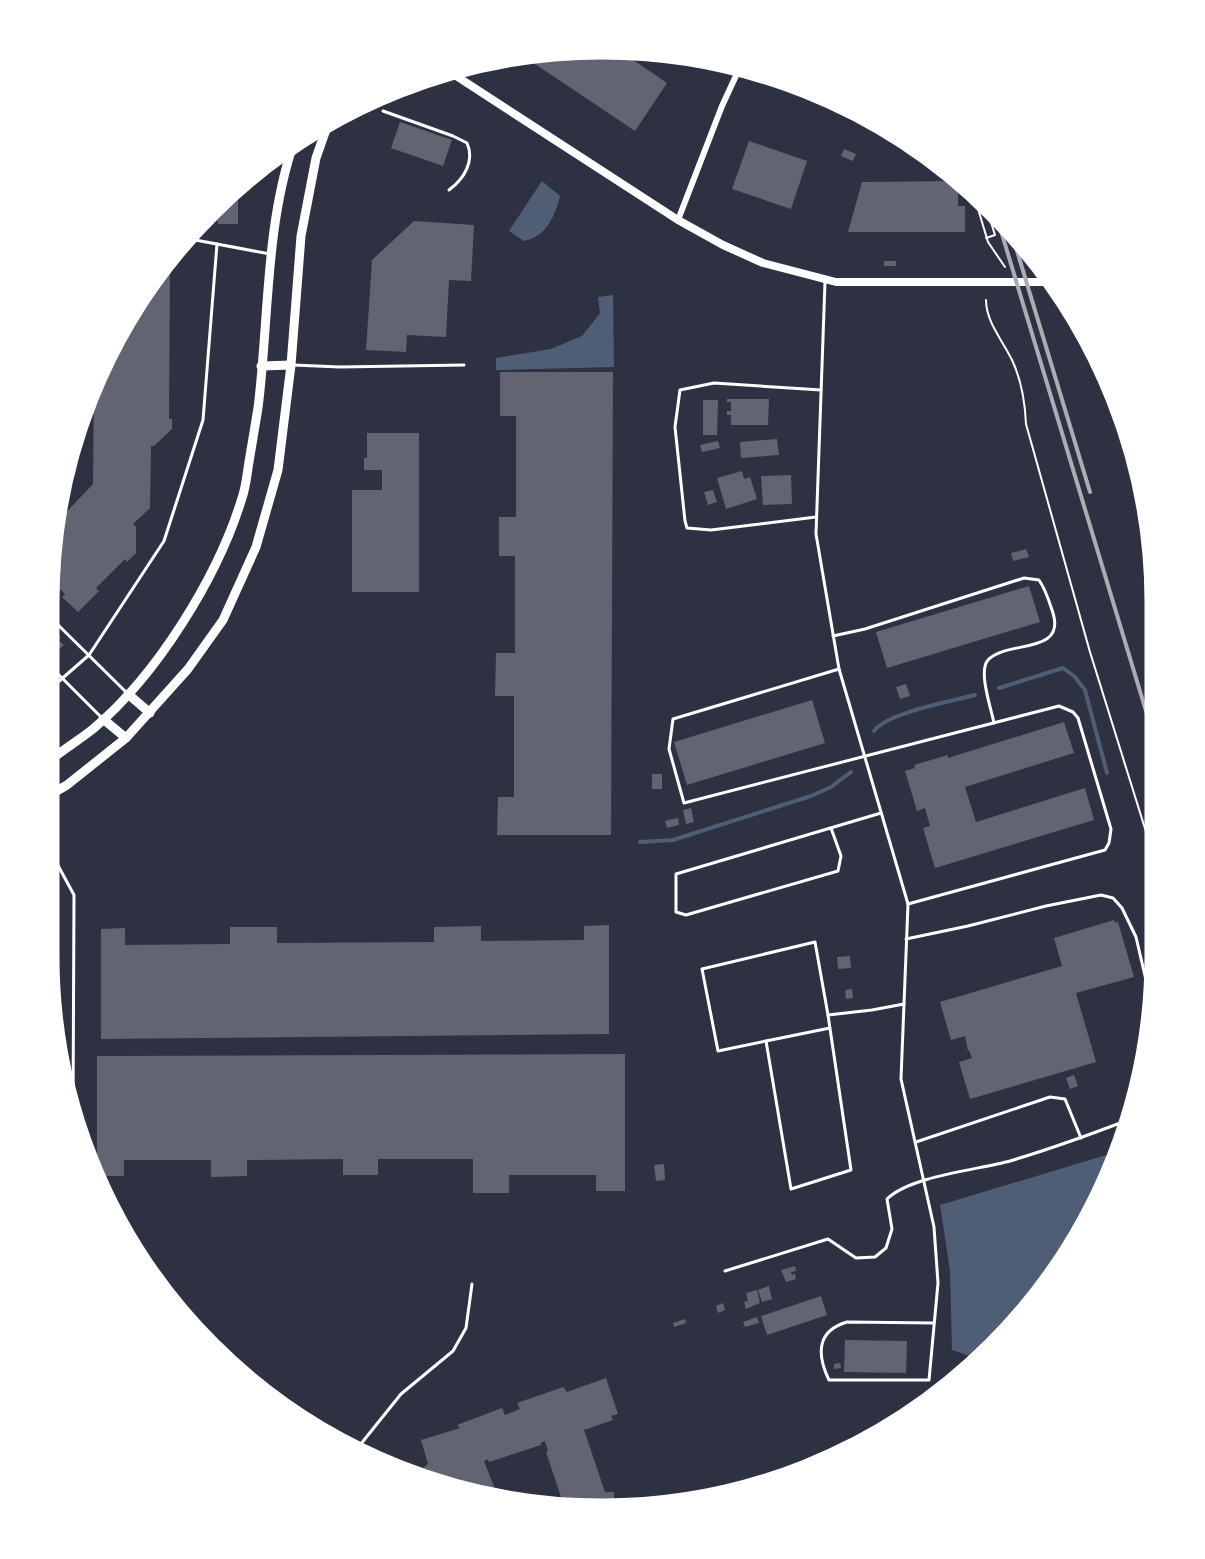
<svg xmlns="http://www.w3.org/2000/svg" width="1205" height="1559" viewBox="0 0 1205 1559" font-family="'Noto Serif',serif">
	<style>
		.water { fill: #4f5d75 }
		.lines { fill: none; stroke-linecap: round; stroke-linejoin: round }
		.stream { stroke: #4f5d75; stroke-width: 4 }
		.building { fill: #626471 }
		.path { stroke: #fff; stroke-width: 2 }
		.service { stroke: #fff; stroke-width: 3 }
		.minor { stroke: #fff; stroke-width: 6 }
		.tertiary { stroke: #fff; stroke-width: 8 }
		.secondary { stroke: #fff; stroke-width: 9 }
		.rail { stroke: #abadb3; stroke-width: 4 }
		.rim { fill: none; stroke: #fff; stroke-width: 3 }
	</style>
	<rect width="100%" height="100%" fill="#2d3142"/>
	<g class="water">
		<path d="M 542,181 L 560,196 C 555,216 546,237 524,241 L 509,231 Z"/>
		<polygon points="613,295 614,367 496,370 496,358 551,349 582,336 600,313 598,297"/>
		<polygon points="1113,1153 1114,1161 1064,1264 995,1348 981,1360 952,1350 950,1271 940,1205"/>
	</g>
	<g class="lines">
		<g class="stream">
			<polyline points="999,688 1063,668 1074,676 1085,690 1107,773"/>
			<path d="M 874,731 C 886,713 952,701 975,695"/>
			<polyline points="640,842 673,840 811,796 831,787 851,772"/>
		</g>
	</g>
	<g class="building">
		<polygon points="603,48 617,49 667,83 635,131 523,56"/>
		<polygon points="871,120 881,126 873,128"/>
		<polygon points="400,122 452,140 443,166 391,148"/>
		<polygon points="749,141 807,161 791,209 732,189"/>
		<polygon points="844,149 856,154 853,161 841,156"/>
		<polygon points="958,181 958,206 965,206 965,232 848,232 862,182"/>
		<polygon points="238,194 238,224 218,224 218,221 210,221"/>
		<polygon points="414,221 474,225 471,281 449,280 446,337 407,335 406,352 366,350 372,260"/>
		<polygon points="173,255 173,267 170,267 169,419 172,419 172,429 154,446 151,446 150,508 133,524 136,527 136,553 127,562 125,559 96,588 99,591 78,612 62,597 65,594 49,579 49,567 57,522 93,484 94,387 105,357 162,265"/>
		<rect x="884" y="261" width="12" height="5"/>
		<polygon points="500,372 613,372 611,835 497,835 498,797 514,797 514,696 495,696 496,653 515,653 515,556 499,556 499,517 516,517 516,416 500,416"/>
		<polygon points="727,399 769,399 768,425 731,425 731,415 727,415 727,411 731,411 731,402 727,402"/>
		<polygon points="703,400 718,400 717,435 703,435"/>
		<polygon points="367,433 419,433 419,592 352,592 352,490 382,490 382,470 364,470 364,458 367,458"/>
		<polygon points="777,439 779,455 741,458 740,442"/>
		<polygon points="718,441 720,448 702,452 700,445"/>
		<polygon points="742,471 744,479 750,477 757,499 726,509 717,478"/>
		<polygon points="791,475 792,504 763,505 761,476"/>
		<polygon points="713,490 717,502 708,505 704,492"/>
		<polygon points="1026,549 1029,557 1013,561 1011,553"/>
		<polygon points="1029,586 1040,622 887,668 876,632"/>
		<polygon points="53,630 61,638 58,640 64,645 55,653 51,648 49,650 49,631 50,633"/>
		<polygon points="906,684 910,696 900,699 896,687"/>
		<polygon points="812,700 825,743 687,785 674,742"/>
		<polygon points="1064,722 1074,753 965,787 976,822 1085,788 1094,820 935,868 923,828 930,826 925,808 917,811 905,771 915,768 914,765 948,755 948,758"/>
		<rect x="652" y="774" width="10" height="15"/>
		<polygon points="691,808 694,822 686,824 683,810"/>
		<polygon points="678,818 679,825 667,828 665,821"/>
		<polygon points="1114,920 1115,923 1118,922 1134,977 1076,993 1096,1062 970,1099 959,1062 972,1058 969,1050 968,1051 965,1036 951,1040 940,1002 1062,966 1054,938"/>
		<polygon points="609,925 609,1034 101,1039 101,929 125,928 125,945 230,944 230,927 277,927 277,943 434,942 434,927 481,926 481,941 584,940 584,926"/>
		<polygon points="850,956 851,968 838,969 837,957"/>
		<polygon points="852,989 853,998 846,999 845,990"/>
		<polygon points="625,1054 625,1191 596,1191 596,1175 509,1175 509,1193 473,1193 473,1159 378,1159 378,1175 343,1175 343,1159 247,1160 247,1176 211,1177 211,1160 124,1160 124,1176 98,1176 97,1172 97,1056"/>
		<polygon points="1074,1075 1078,1086 1070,1089 1066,1078"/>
		<polygon points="664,1164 665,1180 656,1181 654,1165"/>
		<polygon points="795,1266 796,1271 791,1272 792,1275 795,1274 796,1279 786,1282 781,1270"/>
		<polygon points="769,1286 772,1299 762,1302 758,1290"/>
		<polygon points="757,1290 760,1303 746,1309 744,1302 748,1301 746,1293"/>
		<polygon points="821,1296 827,1315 767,1335 761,1316"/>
		<polygon points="723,1303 725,1310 718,1313 716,1306"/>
		<polygon points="757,1317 759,1323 745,1327 743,1322"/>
		<polygon points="685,1319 686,1323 674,1327 673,1323"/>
		<polygon points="845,1340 907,1341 906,1373 844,1372"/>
		<polygon points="840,1363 841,1368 834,1369 834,1364"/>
		<polygon points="606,1378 618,1414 611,1416 613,1420 584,1430 605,1492 614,1492 614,1509 603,1511 569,1507 568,1502 563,1503 546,1452 548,1451 545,1441 541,1443 541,1445 489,1462 488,1459 484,1461 498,1497 459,1492 431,1481 423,1468 428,1464 421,1440 460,1428 457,1425 502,1408 505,1415 520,1409 517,1403 563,1387 567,1392"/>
	</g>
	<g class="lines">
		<g class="path">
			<polyline points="973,192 988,242 1005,267"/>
			<polyline points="986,238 995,235 989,216"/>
			<polyline points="1032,256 1034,262"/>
			<path d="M 986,300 C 986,322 1003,341 1012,360 C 1022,381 1025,401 1026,424 L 1090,652 L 1152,851"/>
		</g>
		<g class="service">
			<path d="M 383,111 L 453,136 L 467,143 C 475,161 464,179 449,190"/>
			<polyline points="190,239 270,254"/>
			<path d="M 825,282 L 816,534 L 839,669 L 908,904 L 901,1079 L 934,1227 L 938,1283 L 929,1380 L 829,1380 C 817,1355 816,1331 847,1322 L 934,1323"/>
			<polyline points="293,365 340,367 464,365"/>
			<polyline points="816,517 711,530 687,528 685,521 675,427 680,390 714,383 821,390"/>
			<polyline points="49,616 127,693"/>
			<path d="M 833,636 L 865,629 L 1024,578 L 1039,580 C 1046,590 1049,601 1053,613 C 1066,655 1006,640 988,660 C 978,671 991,708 994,723"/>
			<polyline points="49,665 101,717"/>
			<polyline points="839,669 673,719 669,749 684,803 1059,706 1073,712 1078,718 1111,829 1109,843 1105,850 908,904"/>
			<polyline points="49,690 89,655 164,541 203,420 217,244"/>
			<polyline points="831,828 841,856 838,871 686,915 676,912 676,874 881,813"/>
			<polyline points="48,847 74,895 73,1115"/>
			<polyline points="906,939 968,926 1046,906 1101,895 1113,898 1122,908 1136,937 1152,1006"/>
			<polyline points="830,1028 766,1041 791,1189 851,1170 828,1015 872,1010 904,1004"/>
			<polyline points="766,1041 718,1051 702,969 815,942 828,1015"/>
			<polyline points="916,1142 1050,1097 1065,1099 1081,1138"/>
			<path d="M 725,1271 L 828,1239 L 856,1258 L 875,1257 L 886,1248 L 892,1229 L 887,1199 C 910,1176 977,1170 1010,1161 C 1050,1149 1089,1135 1128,1120 L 1132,1116"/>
			<polyline points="356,1450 401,1394 453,1351 466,1328 472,1284"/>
		</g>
		<g class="minor">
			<polyline points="678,220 722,106 740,67"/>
			<polyline points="299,1416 313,1423 344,1444"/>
		</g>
		<polyline class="tertiary" points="450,72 678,220 723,245 763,263 836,282 1054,282"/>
		<g class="secondary">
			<polyline points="261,366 291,365"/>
			<polyline points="128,694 150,713"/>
			<polyline points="103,719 126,738"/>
			<path d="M 49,761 C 63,750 79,740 93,729 C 157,675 218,577 242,498 C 246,487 247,474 249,462 C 252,444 255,426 258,408 C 269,321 265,226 294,142"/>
			<polyline points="48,796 67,785 126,738 188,669 223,620 256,547 278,470 291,365 301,236 316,158 328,124"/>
		</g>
		<g class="rail">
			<polyline points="995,211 1152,731"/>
			<polyline points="1011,231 1090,492"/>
		</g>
	</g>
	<path d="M0 0H1205V1559H0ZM602 58H602A544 544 0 0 1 1146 602V956A544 544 0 0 1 602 1500H602A544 544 0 0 1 58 956V602A544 544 0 0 1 602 58Z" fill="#fff" fill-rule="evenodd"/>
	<path class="rim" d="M602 58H602A544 544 0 0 1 1146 602V956A544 544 0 0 1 602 1500H602A544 544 0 0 1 58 956V602A544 544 0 0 1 602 58Z"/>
</svg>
